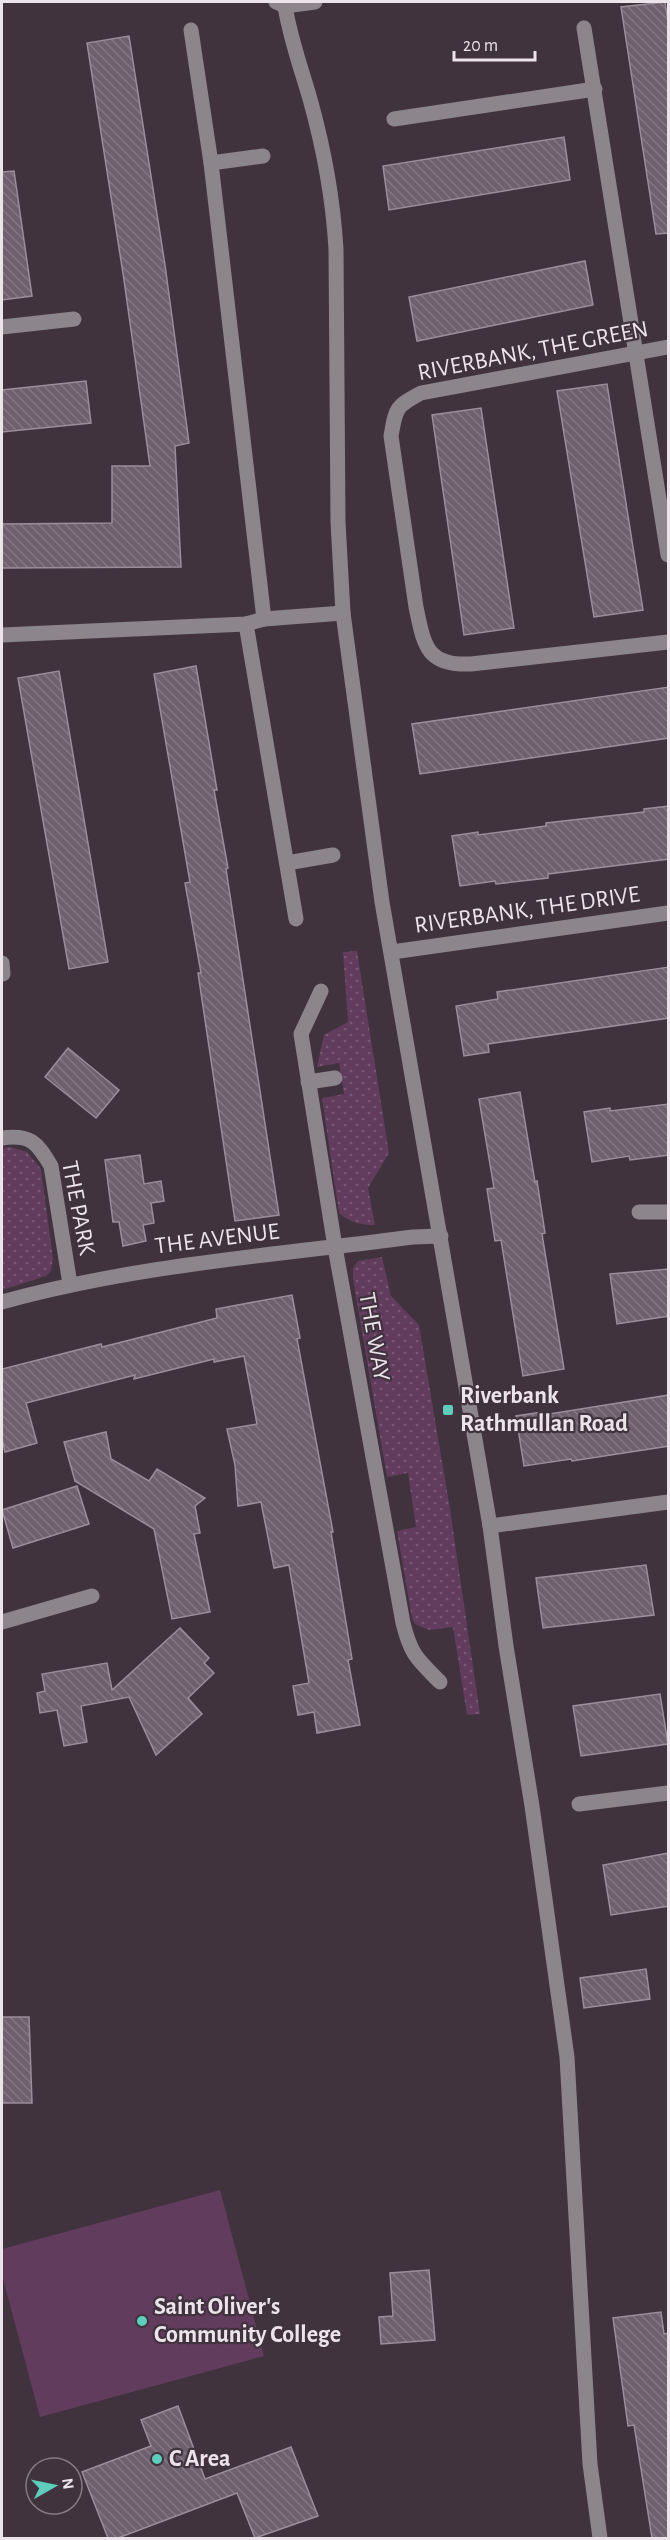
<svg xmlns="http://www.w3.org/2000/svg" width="670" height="2540" viewBox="0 0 670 2540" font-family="'Alegreya Sans',sans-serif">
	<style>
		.grass { fill: url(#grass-dots) }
		.pitch { fill: #613c5d }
		.building { fill: url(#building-back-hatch); stroke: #9c8d9a; stroke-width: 1.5 }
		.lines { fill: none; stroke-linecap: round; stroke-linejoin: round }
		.minor { stroke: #8c858b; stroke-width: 15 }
		.poi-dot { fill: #5ccebb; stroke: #40333e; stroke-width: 2 }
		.labels { text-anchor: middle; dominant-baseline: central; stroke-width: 4.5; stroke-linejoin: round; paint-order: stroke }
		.street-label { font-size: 24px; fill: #ede4eb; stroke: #40333e }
		.poi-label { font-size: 24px; font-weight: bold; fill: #ede4eb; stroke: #40333e; text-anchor: start }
	</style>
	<defs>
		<pattern id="grass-dots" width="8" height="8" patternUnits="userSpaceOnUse" patternTransform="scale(1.5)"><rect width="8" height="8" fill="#613c5d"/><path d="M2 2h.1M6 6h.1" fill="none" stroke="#785874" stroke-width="1.8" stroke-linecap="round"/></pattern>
		<pattern id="building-back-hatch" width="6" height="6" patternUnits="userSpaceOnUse" patternTransform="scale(1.5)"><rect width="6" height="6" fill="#6e606c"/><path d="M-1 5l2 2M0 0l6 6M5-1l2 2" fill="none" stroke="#837781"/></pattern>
	</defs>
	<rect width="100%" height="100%" fill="#40333e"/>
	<g class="grass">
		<path d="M 357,951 L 389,1153 L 368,1188 L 375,1225 C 360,1225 351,1223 339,1213 L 322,1098 L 344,1094 L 339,1063 L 317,1067 L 324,1035 L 348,1022 L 343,952 Z"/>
		<polygon points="10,1147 27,1152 41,1169 53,1259 51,1271 46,1276 2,1290 2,1148"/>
		<polygon points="382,1257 391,1296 419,1325 450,1509 480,1714 467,1715 453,1627 429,1630 415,1624 412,1618 397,1531 416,1527 408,1473 387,1477 353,1279 353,1268 358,1261"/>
	</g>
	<polygon class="pitch" points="220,2190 264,2356 40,2417 2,2275 2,2249"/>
	<g class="building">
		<polygon points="665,2 669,28 669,233 656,234 621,7"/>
		<polygon points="129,36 165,265 189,443 175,446 181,567 2,568 2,524 112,523 112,466 150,466 124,280 87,43"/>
		<polygon points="564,137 570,180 389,210 383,166"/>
		<polygon points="14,171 32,296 2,300 2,172"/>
		<polygon points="585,261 593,305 417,341 409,297"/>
		<polygon points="86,381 91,423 2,432 2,390"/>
		<polygon points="607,384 643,610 594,617 557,391"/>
		<polygon points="481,408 514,628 464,635 432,415"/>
		<polygon points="196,666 217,790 214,790 228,868 226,869 279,1215 235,1221 198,973 201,973 185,883 190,882 154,674"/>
		<polygon points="59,671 108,962 69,969 18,678"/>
		<polygon points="669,687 669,738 420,774 412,724"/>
		<polygon points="669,806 669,859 548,874 548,878 496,884 495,881 460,886 452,836 478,832 478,835 546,826 546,823 644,812 644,809"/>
		<polygon points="669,967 669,1018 488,1044 489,1052 464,1056 456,1006 498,999 497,992"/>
		<polygon points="68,1048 119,1090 96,1118 45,1077"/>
		<polygon points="520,1092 535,1182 537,1181 545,1233 542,1234 564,1369 523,1376 501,1240 495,1241 487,1189 494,1188 479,1099"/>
		<polygon points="669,1104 669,1155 630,1160 629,1156 592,1162 584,1112 610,1108 610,1111"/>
		<polygon points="140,1155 144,1184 161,1181 164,1201 151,1203 154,1223 143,1225 146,1241 123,1246 119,1222 113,1222 105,1160"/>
		<polygon points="669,1269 669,1316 617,1324 610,1274"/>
		<polygon points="292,1295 300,1338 297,1339 333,1532 331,1532 352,1659 348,1660 360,1725 317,1733 314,1712 298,1715 293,1686 309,1683 289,1565 274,1568 261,1502 238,1506 235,1465 227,1429 257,1424 244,1356 214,1362 214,1359 134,1379 135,1375 26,1403 37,1443 5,1452 2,1439 2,1369 101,1344 102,1347 217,1318 216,1309"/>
		<polygon points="669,1395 669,1446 572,1461 571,1459 524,1466 516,1416 542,1412 543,1415"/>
		<polygon points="106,1432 111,1459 149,1481 157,1469 205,1498 195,1506 200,1533 194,1534 210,1612 172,1619 154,1529 75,1481 64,1442"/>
		<polygon points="77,1486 89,1524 13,1548 2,1510"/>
		<polygon points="646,1565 654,1615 543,1628 536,1578"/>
		<polygon points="180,1628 209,1658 204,1663 214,1673 188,1698 202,1714 156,1755 129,1697 81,1706 87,1742 64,1746 57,1710 40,1713 37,1693 45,1691 42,1674 107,1663 112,1690"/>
		<polygon points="660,1694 668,1744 581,1756 573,1706"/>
		<polygon points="669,1853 669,1906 611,1915 603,1865"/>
		<polygon points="646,1969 650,1999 584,2008 580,1978"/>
		<polygon points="2,2017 29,2017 32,2103 2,2103"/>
		<polygon points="429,2270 435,2340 381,2344 379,2317 393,2316 390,2273"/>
		<polygon points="661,2312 664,2334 669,2333 669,2538 652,2538 634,2425 628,2426 613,2318"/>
		<polygon points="178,2406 205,2479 291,2447 318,2516 255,2538 237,2493 118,2538 108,2538 82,2472 151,2446 141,2420"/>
	</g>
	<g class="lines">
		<g class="minor">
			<path d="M 276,2 L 285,6 C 290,38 301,68 310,99 C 324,149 333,198 336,249 L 338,522 L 343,613 L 382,902 L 490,1526 L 506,1646 L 532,1806 L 567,2057 L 590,2464 L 600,2538"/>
			<polyline points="285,6 315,2"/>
			<polyline points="584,28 668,555"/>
			<polyline points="191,30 211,163 264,619"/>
			<polyline points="394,119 595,89"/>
			<polyline points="211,163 263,156"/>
			<polyline points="2,327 74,319"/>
			<path d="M 668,347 L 421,393 C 395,407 396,408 391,436 L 416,607 C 424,645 426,666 471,664 L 668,642"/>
			<polyline points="246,624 296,919"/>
			<polyline points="2,635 246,624 264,619 343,613"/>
			<polyline points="287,863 333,855"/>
			<polyline points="392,952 668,913"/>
			<polyline points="2,963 3,974"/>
			<path d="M 321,991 L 301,1034 L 335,1247 L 403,1623 C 411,1655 417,1659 440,1682"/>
			<polyline points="308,1082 335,1078"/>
			<path d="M 2,1138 C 30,1134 37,1142 51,1166 L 70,1284"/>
			<polyline points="639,1212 668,1212"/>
			<path d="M 2,1302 C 136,1265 275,1255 413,1237 L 441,1236"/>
			<polyline points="490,1526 668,1502"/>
			<polyline points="2,1622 92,1596"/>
			<polyline points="579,1804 668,1793"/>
		</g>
	</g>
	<g class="poi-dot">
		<rect x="442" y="1404" width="12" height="12" rx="3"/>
		<circle cx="142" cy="2321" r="6"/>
		<circle cx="157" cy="2459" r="6"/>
	</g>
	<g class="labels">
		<g class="street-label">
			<text transform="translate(533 351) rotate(-11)">RIVERBANK, THE GREEN</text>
			<text transform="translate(527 910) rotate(-8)">RIVERBANK, THE DRIVE</text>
			<text transform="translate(78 1208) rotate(79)">THE PARK</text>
			<text transform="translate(217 1239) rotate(-7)">THE AVENUE</text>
			<text transform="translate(374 1337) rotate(80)">THE WAY</text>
		</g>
		<g class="poi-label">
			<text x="460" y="1396">Riverbank<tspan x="460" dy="28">Rathmullan Road</tspan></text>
			<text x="154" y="2307">Saint Oliver's<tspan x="154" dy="28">Community College</tspan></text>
			<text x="169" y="2459">C Area</text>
		</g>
	</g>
	<rect width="670" height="2540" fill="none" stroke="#ede4eb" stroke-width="6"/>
	<g transform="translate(54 2486) rotate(81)"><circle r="28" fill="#40333e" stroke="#857a83" stroke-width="1.5"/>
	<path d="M0-4.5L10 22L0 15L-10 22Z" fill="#5ccebb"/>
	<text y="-9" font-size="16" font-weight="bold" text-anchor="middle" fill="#ede4eb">N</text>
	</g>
	<path d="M454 51v9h81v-9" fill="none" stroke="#ede4eb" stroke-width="3"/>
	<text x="463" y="51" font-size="18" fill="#ede4eb" stroke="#40333e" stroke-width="4.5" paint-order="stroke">20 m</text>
</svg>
